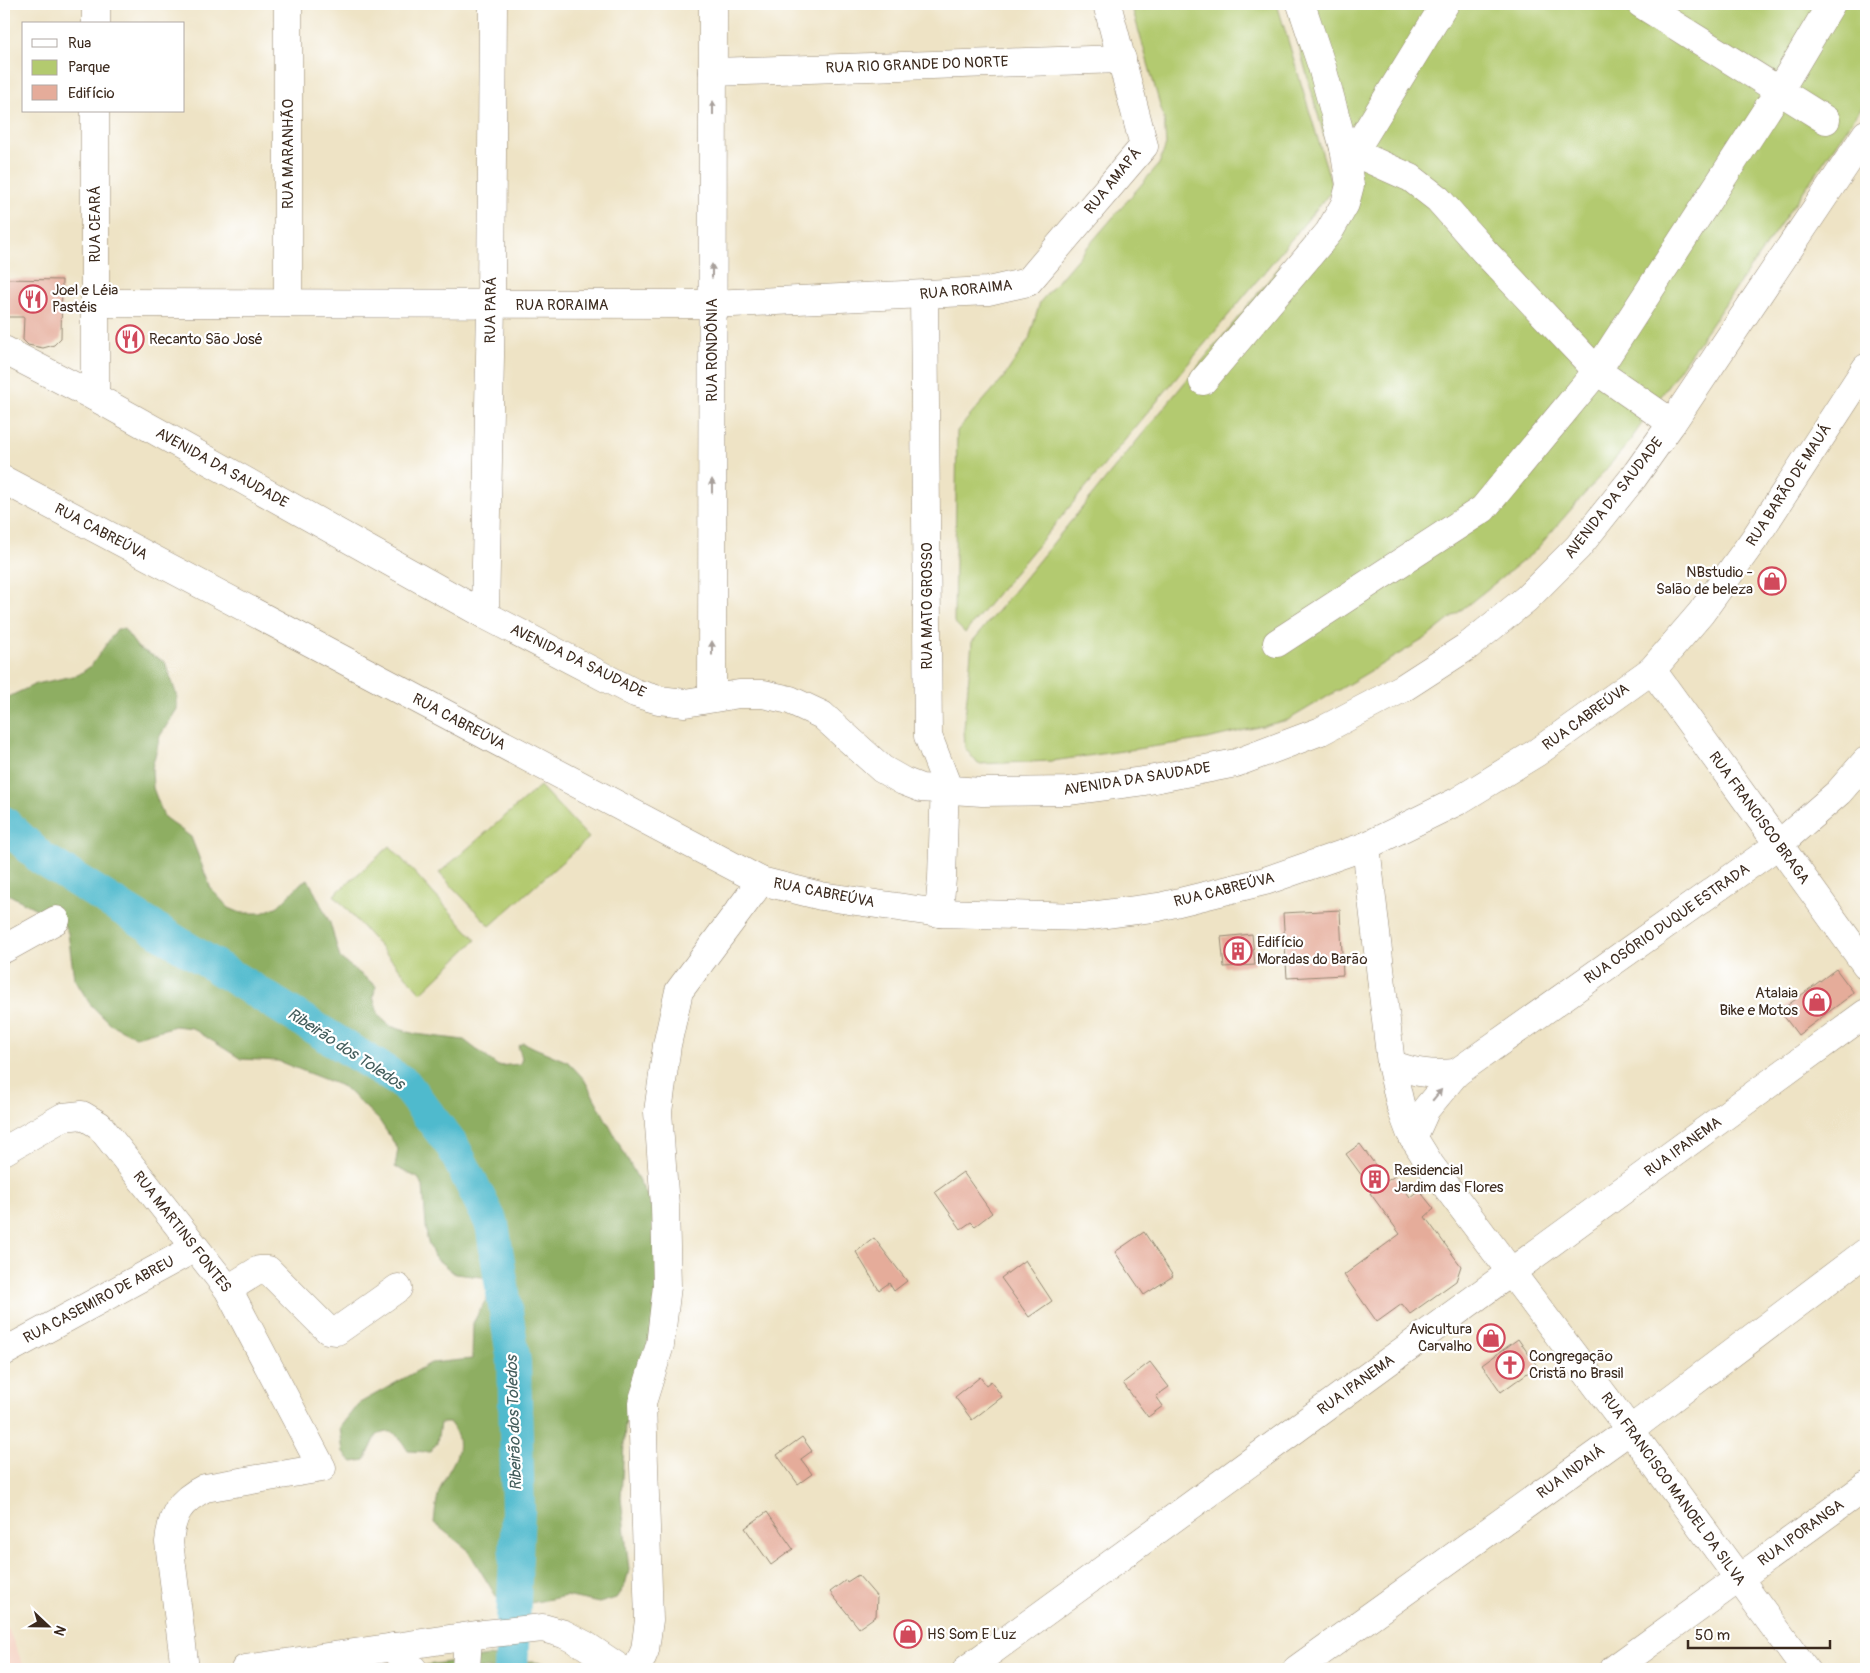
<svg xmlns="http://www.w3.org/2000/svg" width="1870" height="1673" viewBox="0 0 1870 1673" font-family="Pangolin,sans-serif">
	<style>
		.built { fill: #f5d2c2 }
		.green { fill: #b3ca6f; stroke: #777a46 }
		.forest { fill: #8eae62; stroke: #646c40 }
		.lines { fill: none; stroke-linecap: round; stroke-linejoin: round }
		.river { stroke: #50bacd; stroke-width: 34 }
		.building { fill: #e5ac9a }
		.minor-casing { stroke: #948672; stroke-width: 29 }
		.minor { stroke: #fff; stroke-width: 28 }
		.oneway { fill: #a79f9a }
		.labels { text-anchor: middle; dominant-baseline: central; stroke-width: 4.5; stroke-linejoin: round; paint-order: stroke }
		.street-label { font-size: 15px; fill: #3b2a1e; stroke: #fff }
		.poi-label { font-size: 15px; fill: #3b2a1e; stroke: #fff; text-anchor: start }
		.water-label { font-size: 16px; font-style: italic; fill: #425c5b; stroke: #fff }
	</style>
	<rect width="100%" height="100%" fill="#fff"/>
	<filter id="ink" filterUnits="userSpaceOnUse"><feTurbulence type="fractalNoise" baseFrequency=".02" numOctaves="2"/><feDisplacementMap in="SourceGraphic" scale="10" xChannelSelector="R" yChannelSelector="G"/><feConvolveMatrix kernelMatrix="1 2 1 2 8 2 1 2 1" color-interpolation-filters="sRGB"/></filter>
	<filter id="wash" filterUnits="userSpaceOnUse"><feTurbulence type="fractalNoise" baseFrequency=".0096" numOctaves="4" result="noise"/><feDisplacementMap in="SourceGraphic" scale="20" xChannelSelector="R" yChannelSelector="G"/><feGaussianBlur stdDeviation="1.12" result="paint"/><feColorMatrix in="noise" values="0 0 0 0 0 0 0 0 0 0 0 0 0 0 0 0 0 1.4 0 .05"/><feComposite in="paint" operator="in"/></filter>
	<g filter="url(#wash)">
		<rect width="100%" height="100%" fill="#eee3c5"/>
		<polygon class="built" points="4,1619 25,1669 4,1669"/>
		<g class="green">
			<polygon points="1131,4 1277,4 1333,189 965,633 954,622 957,431 1004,377 1029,339 1040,302 1159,164 1166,145 1164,119"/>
			<polygon points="1287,4 1866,4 1866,101 1627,445 1534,552 1426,638 1288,720 1207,739 1052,761 978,764 965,748 964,729 972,642 1340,193"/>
			<polygon points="540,786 589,838 490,926 439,873"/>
			<polygon points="390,846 476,940 421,993 334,895"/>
		</g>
		<g class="forest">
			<path d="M 117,629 L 124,629 L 138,648 L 165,662 L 177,696 L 177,709 L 160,736 L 152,768 L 153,788 L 164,817 L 191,837 L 211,889 L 229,908 L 241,913 L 262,913 L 278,906 L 302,882 L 308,879 L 330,923 L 340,958 L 376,986 L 373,997 L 379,1016 L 390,1026 L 415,1034 L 464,1040 L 498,1066 L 520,1064 L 522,1058 L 518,1046 L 523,1043 L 568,1062 L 584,1079 L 657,1214 L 669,1261 L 636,1394 L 625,1425 L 621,1498 L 629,1570 L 625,1585 L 616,1598 L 599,1603 L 566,1596 L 515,1606 L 499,1601 L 467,1549 L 434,1523 C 435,1513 436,1502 439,1492 C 448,1464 471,1451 450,1423 L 440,1423 L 437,1443 L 430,1452 L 408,1451 C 398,1436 396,1427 377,1435 L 365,1460 L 353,1462 L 343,1453 L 340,1427 L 358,1404 L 431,1363 L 472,1359 L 473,1323 L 494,1285 L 491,1278 L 455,1274 L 434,1257 L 427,1239 L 423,1186 L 418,1178 L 395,1167 L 398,1149 L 379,1120 L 344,1087 L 278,1061 L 241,1059 L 192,1028 L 175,1026 L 136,1037 L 110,1024 L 90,1004 L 74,978 L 68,933 L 63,923 L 4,892 L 4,699 L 36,684 L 78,675 L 91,666 Z"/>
			<polygon points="488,1656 557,1665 562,1669 423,1669 421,1666"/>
		</g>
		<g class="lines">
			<polyline class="river" points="4,823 41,858 405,1084 453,1147 492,1224 514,1362 518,1511 511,1669"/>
		</g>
		<g id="blocks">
			<g class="building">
				<polygon points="4,279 62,280 61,338 54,345 43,348 28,345 23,340 24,317 4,317"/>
				<polygon points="1340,910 1343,975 1287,978 1283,913"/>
				<polygon points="1252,934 1255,965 1224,967 1221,937"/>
				<polygon points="1836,969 1854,993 1798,1035 1780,1011"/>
				<polygon points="1360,1144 1387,1181 1395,1176 1410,1197 1419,1190 1434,1209 1425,1217 1461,1266 1456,1281 1410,1314 1402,1304 1377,1322 1344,1275 1400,1234 1370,1193 1373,1191 1346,1154"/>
				<polygon points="963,1172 992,1213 975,1226 971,1222 961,1229 935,1192"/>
				<polygon points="1144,1232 1173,1276 1144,1295 1115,1252"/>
				<polygon points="874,1238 907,1281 894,1291 889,1283 879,1290 856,1252"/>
				<polygon points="1025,1260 1052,1301 1029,1317 1001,1278"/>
				<polygon points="1518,1339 1537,1366 1501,1392 1482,1365"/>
				<polygon points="1150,1362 1169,1387 1156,1396 1163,1406 1148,1417 1123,1383"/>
				<polygon points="980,1377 986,1385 991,1381 1002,1397 972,1420 955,1397"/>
				<polygon points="802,1437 812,1451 801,1459 812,1474 798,1484 777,1455"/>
				<polygon points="767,1512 793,1549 771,1565 745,1528"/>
				<polygon points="858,1575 877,1597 876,1616 859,1628 830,1592 846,1580 847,1582"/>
			</g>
		</g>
	</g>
	<g filter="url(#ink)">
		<use href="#blocks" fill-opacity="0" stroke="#948672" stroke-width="1"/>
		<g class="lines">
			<g class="minor-casing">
				<g id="minor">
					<polyline points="288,4 288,303"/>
					<polyline points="1641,4 1826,120"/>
					<polyline points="96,24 96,4"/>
					<polyline points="713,72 1122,59"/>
					<polyline points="1344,148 1411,178 1438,199 1484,251 1597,371 1672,423"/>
					<polyline points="1354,152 1445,4"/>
					<polyline points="924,295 928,736 945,780 942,878 939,913"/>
					<polyline points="95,303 712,304 988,291 1028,282 1144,146 1107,4"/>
					<polyline points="4,350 95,397 485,615 635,693 659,700 685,703 739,694 763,694 790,700 822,715 882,769 903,781 921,788 982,792 1068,791 1144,781 1236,763 1321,731 1403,688 1468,646 1526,599 1578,547 1633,478 1672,423 1866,134"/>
					<polyline points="1203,381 1329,232 1345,204 1350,185 1344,148 1322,67 1301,4"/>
					<polyline points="95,397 95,111"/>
					<polyline points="4,480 761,881 821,896 939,913 1083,917 1159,907 1265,881 1366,846 1458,801 1536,753 1652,670 1701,613 1755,538 1866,368"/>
					<polyline points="485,615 491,305 493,4"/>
					<polyline points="1277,643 1483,509 1597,371 1779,91 1831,4"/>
					<polyline points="1652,670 1866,965"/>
					<polyline points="712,697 713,4"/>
					<polyline points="1366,846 1391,1064 1401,1108 1410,1132 1431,1166 1630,1430 1805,1669"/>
					<polyline points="4,949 56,920"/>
					<path d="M 1391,1064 C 1415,1073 1430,1075 1456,1073 L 1426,1109 L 1413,1138"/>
					<polyline points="1456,1073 1778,845 1839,792 1866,761"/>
					<path d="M 4,1151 L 63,1117 L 82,1115 L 99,1125 L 228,1289 L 322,1468 L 205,1488 C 179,1501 172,1514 169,1542 L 185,1669"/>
					<polyline points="228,1289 259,1270 268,1270 328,1330 337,1331 398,1288"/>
					<polyline points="4,1352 195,1248"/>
					<polyline points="393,1647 413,1669"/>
					<polyline points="245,1669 483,1634 543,1628 564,1634 585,1645 621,1669"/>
					<polyline points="466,1669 468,1637"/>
					<polyline points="637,1669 645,1650 649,1620 642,1403 660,1345 667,1286 665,1206 658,1112 667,1045 679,991 761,881"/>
					<polyline points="967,1669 1866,1013"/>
					<polyline points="1297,1669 1630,1430 1866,1252"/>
					<polyline points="1614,1669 1866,1486"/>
				</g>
			</g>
			<use href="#minor" class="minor"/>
		</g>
		<defs><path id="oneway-solid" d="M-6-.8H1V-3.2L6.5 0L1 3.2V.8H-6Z" transform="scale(1.25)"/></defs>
		<g class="oneway">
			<use href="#oneway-solid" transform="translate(713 108) rotate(-90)"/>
			<use href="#oneway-solid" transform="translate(712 271) rotate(-90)"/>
			<use href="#oneway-solid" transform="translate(712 486) rotate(-90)"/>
			<use href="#oneway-solid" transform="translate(712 648) rotate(-90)"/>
			<use href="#oneway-solid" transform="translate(1437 1095) rotate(-50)"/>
		</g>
	</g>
	<defs>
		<g id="restaurant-ring" transform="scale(1.4375)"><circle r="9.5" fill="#fff" stroke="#d1495b" stroke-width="1.5"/><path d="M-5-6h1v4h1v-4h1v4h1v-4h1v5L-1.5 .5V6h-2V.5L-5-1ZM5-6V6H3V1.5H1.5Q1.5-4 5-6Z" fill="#d1495b"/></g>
		<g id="shop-ring" transform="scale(1.4375)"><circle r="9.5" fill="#fff" stroke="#d1495b" stroke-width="1.5"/><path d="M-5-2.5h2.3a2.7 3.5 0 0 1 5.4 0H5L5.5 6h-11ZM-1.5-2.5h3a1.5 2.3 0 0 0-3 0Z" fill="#d1495b"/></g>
		<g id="building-ring" transform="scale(1.4375)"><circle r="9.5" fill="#fff" stroke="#d1495b" stroke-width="1.5"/><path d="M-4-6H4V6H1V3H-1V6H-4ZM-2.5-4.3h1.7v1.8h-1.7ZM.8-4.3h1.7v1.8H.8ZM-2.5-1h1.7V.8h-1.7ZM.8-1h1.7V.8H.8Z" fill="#d1495b"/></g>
		<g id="church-ring" transform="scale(1.4375)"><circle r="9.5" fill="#fff" stroke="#d1495b" stroke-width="1.5"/><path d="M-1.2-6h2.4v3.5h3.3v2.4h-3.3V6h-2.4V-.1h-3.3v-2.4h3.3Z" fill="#d1495b"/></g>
	</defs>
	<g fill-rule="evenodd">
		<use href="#restaurant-ring" x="33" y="299"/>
		<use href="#restaurant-ring" x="130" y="339"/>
		<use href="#shop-ring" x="1772" y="581"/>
		<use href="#building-ring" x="1238" y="951"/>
		<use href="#shop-ring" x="1817" y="1002"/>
		<use href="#building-ring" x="1375" y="1179"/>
		<use href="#shop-ring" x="1491" y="1338"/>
		<use href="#church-ring" x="1510" y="1365"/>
		<use href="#shop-ring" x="908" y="1634"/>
	</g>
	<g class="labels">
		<g class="street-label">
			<text transform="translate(917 65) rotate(-2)">RUA RIO GRANDE DO NORTE</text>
			<text transform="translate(288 154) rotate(-90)">RUA MARANHÃO</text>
			<text transform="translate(1113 181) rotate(-51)">RUA AMAPÁ</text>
			<text transform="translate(95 224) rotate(-90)">RUA CEARÁ</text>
			<text transform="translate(966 290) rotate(-6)">RUA RORAIMA</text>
			<text x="562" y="305">RUA RORAIMA</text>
			<text transform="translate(491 310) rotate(-89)">RUA PARÁ</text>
			<text transform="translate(712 350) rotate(-90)">RUA RONDÔNIA</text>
			<text transform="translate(222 468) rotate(29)">AVENIDA DA SAUDADE</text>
			<text transform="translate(1789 485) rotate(-57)">RUA BARÃO DE MAUÁ</text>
			<text transform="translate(1614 498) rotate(-52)">AVENIDA DA SAUDADE</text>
			<text transform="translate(101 532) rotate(28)">RUA CABREÚVA</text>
			<text transform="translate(927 606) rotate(-90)">RUA MATO GROSSO</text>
			<text transform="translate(578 661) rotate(26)">AVENIDA DA SAUDADE</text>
			<text transform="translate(1586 717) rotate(-36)">RUA CABREÚVA</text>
			<text transform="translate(459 722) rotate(28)">RUA CABREÚVA</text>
			<text transform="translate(1137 779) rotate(-9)">AVENIDA DA SAUDADE</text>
			<text transform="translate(1759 818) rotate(54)">RUA FRANCISCO BRAGA</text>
			<text transform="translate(1224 890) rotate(-14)">RUA CABREÚVA</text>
			<text transform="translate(824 893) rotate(11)">RUA CABREÚVA</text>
			<text transform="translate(1667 924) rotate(-35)">RUA OSÓRIO DUQUE ESTRADA</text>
			<text transform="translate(1683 1147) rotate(-36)">RUA IPANEMA</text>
			<text transform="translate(182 1232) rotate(52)">RUA MARTINS FONTES</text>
			<text transform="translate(99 1300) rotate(-28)">RUA CASEMIRO DE ABREU</text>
			<text transform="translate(1356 1385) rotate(-36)">RUA IPANEMA</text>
			<text transform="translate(1571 1472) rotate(-36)">RUA INDAIÁ</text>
			<text transform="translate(1673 1489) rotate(54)">RUA FRANCISCO MANOEL DA SILVA</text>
			<text transform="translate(1801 1533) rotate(-36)">RUA IPORANGA</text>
		</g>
		<g class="poi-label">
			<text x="52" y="290">Joel e Léia<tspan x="52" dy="17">Pastéis</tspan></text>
			<text x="149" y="339">Recanto São José</text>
			<text x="1753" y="572" text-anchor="end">NBstudio -<tspan x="1753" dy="17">Salão de beleza</tspan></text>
			<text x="1257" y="942">Edifício<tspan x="1257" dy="17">Moradas do Barão</tspan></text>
			<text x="1798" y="993" text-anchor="end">Atalaia<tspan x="1798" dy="17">Bike e Motos</tspan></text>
			<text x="1394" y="1170">Residencial<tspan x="1394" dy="17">Jardim das Flores</tspan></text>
			<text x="1472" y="1329" text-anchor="end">Avicultura<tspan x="1472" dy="17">Carvalho</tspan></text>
			<text x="1529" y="1356">Congregação<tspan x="1529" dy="17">Cristã no Brasil</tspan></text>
			<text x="927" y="1634">HS Som E Luz</text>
		</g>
		<g class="water-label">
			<text transform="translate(346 1049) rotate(33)">Ribeirão dos Toledos</text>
			<text transform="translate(514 1423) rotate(-92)">Ribeirão dos Toledos</text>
		</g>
	</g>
	<rect width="1870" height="1673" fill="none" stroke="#fff" stroke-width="20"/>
	<rect x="22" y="22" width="162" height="90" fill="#ffffff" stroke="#b1aaa5"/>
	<rect x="32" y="39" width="25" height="8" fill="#ffffff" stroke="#b1aaa5"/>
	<text x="68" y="48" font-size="15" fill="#3b2a1e">Rua</text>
	<rect x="32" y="60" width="25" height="15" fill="#b3ca6f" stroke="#b1aaa5"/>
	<text x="68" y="72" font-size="15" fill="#3b2a1e">Parque</text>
	<rect x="32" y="85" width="25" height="15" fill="#e5ac9a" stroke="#b1aaa5"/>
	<text x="68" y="98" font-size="15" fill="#3b2a1e">Edifício</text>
	<g transform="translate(48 1626) rotate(112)" stroke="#ffffff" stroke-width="4" paint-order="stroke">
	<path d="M0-4L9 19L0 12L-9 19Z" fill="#3b2a1e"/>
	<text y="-8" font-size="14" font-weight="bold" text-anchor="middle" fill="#3b2a1e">N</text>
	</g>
	<path d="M1688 1640v8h142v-8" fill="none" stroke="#3b2a1e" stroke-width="2.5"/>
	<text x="1695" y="1640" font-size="15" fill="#3b2a1e" stroke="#ffffff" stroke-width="4" paint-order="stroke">50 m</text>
</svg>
